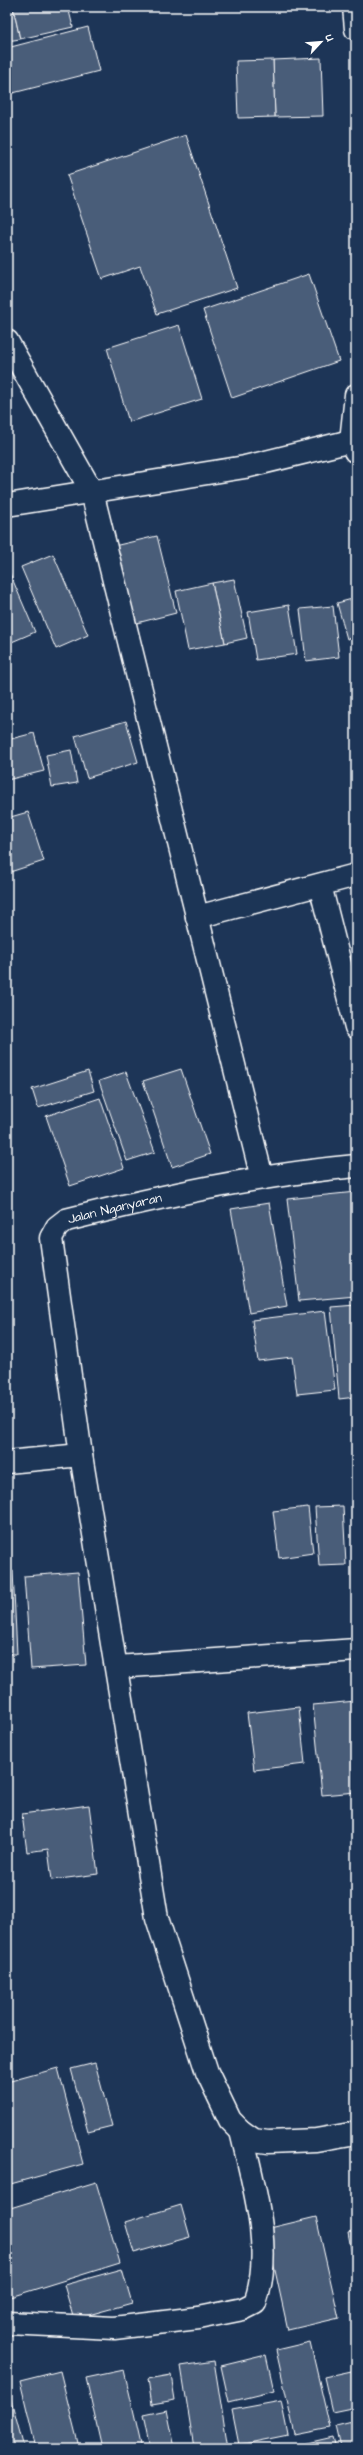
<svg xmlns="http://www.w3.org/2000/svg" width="363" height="2455" viewBox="0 0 363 2455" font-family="'Architects Daughter',sans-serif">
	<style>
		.building { fill: #4a5d79; stroke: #fff }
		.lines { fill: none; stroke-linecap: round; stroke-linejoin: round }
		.minor-casing { stroke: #fff; stroke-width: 25 }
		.minor { stroke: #1d3557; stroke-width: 22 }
		.labels { text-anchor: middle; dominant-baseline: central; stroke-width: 3.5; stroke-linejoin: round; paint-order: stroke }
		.street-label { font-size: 13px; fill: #fff; stroke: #1d3557 }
	</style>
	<rect width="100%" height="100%" fill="#1d3557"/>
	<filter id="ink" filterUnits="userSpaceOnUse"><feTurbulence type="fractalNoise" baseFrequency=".025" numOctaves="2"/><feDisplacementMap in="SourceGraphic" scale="8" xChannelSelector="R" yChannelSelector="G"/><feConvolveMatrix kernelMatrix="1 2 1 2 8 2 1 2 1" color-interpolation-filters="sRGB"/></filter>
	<g filter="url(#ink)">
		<g class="building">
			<polygon points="7,7 13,7 20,39 7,41"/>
			<polygon points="13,7 68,7 73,27 20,39"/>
			<polygon points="88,27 99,71 9,94 7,48"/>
			<polygon points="321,58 323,116 275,117 273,60"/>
			<polygon points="273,60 275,117 238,118 236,61"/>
			<polygon points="186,135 237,288 157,314 140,266 102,279 67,175"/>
			<polygon points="309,274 339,361 232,398 203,310"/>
			<polygon points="179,325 202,399 129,422 107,348"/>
			<polygon points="157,536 176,613 133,624 114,546"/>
			<polygon points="53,554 88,635 56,649 21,567"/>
			<polygon points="8,569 35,632 7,644 7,570"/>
			<polygon points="234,579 247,638 225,643 212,583"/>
			<polygon points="212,583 225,643 188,650 176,591"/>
			<polygon points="356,598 356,637 347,639 337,603"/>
			<polygon points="289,605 297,654 256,660 248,612"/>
			<polygon points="333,606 339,657 306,661 300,609"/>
			<polygon points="126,721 138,762 87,778 75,736"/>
			<polygon points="34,733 44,771 7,780 7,740"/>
			<polygon points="71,750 77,783 52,787 46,755"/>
			<polygon points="28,812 44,861 7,873 7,818"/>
			<polygon points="181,1069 210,1154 172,1167 143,1081"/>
			<polygon points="88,1071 94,1091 38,1108 32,1089"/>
			<polygon points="126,1072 155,1152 127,1161 99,1081"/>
			<polygon points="100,1098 124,1168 70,1186 46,1116"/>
			<polygon points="356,1192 356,1296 299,1301 287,1199"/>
			<polygon points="269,1203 287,1306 249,1313 231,1209"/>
			<polygon points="356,1305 356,1397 339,1399 331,1307"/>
			<polygon points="325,1311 335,1390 297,1394 292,1357 258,1361 252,1320"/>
			<polygon points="343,1506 346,1565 319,1566 315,1507"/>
			<polygon points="308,1507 313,1553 279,1558 273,1511"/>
			<polygon points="13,1571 17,1654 7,1654 7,1572"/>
			<polygon points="78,1572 86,1665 31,1669 24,1576"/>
			<polygon points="356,1701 356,1792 322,1795 313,1705"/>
			<polygon points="299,1707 305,1764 254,1770 247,1713"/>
			<polygon points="89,1805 98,1874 52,1880 48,1849 27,1852 22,1814"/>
			<polygon points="95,2063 112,2126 88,2132 71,2069"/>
			<polygon points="58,2068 83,2164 7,2185 7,2082"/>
			<polygon points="96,2182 120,2263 7,2298 7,2209"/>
			<polygon points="181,2205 190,2237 134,2253 125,2222"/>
			<polygon points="316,2217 339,2318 288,2330 266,2229"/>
			<polygon points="356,2230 356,2277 348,2232"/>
			<polygon points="122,2269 132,2303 74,2319 64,2285"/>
			<polygon points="310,2342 330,2428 295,2435 276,2350"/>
			<polygon points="266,2355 274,2391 229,2402 221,2366"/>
			<polygon points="214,2361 228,2448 194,2448 181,2366"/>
			<polygon points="124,2370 142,2448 102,2448 86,2378"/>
			<polygon points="356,2370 356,2407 332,2412 324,2377"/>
			<polygon points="60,2371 79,2447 36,2448 20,2381"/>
			<polygon points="171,2375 175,2400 152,2404 148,2379"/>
			<polygon points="7,2385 24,2448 7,2448"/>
			<polygon points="281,2401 288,2435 239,2445 232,2410"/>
			<polygon points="167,2410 175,2448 150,2448 143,2415"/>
			<polygon points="356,2421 356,2448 341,2448 336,2426"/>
			<polygon points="333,2437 336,2448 285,2448"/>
		</g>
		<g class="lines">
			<g class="minor-casing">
				<g id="minor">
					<polyline points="354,7 356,29"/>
					<polyline points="7,341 92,492 262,1178"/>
					<polyline points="355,451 351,441 356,395"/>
					<polyline points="7,505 245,467 351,441 356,437"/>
					<polyline points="320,885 356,1027"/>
					<polyline points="197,917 356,875"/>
					<path id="s1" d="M 81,1455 L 51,1238 L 57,1227 L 66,1220 C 162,1196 258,1175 356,1166"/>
					<polyline points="7,1462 81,1455 157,1918 207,2072 230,2120 241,2131 254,2140 268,2142 316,2140 356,2133"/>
					<polyline points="117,1667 356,1650"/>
					<path d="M 7,2323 L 114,2328 L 198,2318 L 243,2309 L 255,2303 C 274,2251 253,2183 241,2131"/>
				</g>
			</g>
			<use href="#minor" class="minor"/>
		</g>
	</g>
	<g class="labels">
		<g class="street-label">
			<text stroke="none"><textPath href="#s1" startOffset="293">Jalan Nganyaran</textPath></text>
		</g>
	</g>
	<rect width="363" height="2455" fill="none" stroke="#1d3557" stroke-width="24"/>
	<rect x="12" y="12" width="339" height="2431" fill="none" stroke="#fff" stroke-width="1.5" filter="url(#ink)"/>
	<g transform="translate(321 42) rotate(64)" stroke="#1d3557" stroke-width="3" paint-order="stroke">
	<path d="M0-3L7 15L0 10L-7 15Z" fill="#ffffff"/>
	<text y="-6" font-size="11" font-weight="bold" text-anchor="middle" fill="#ffffff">U</text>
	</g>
</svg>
